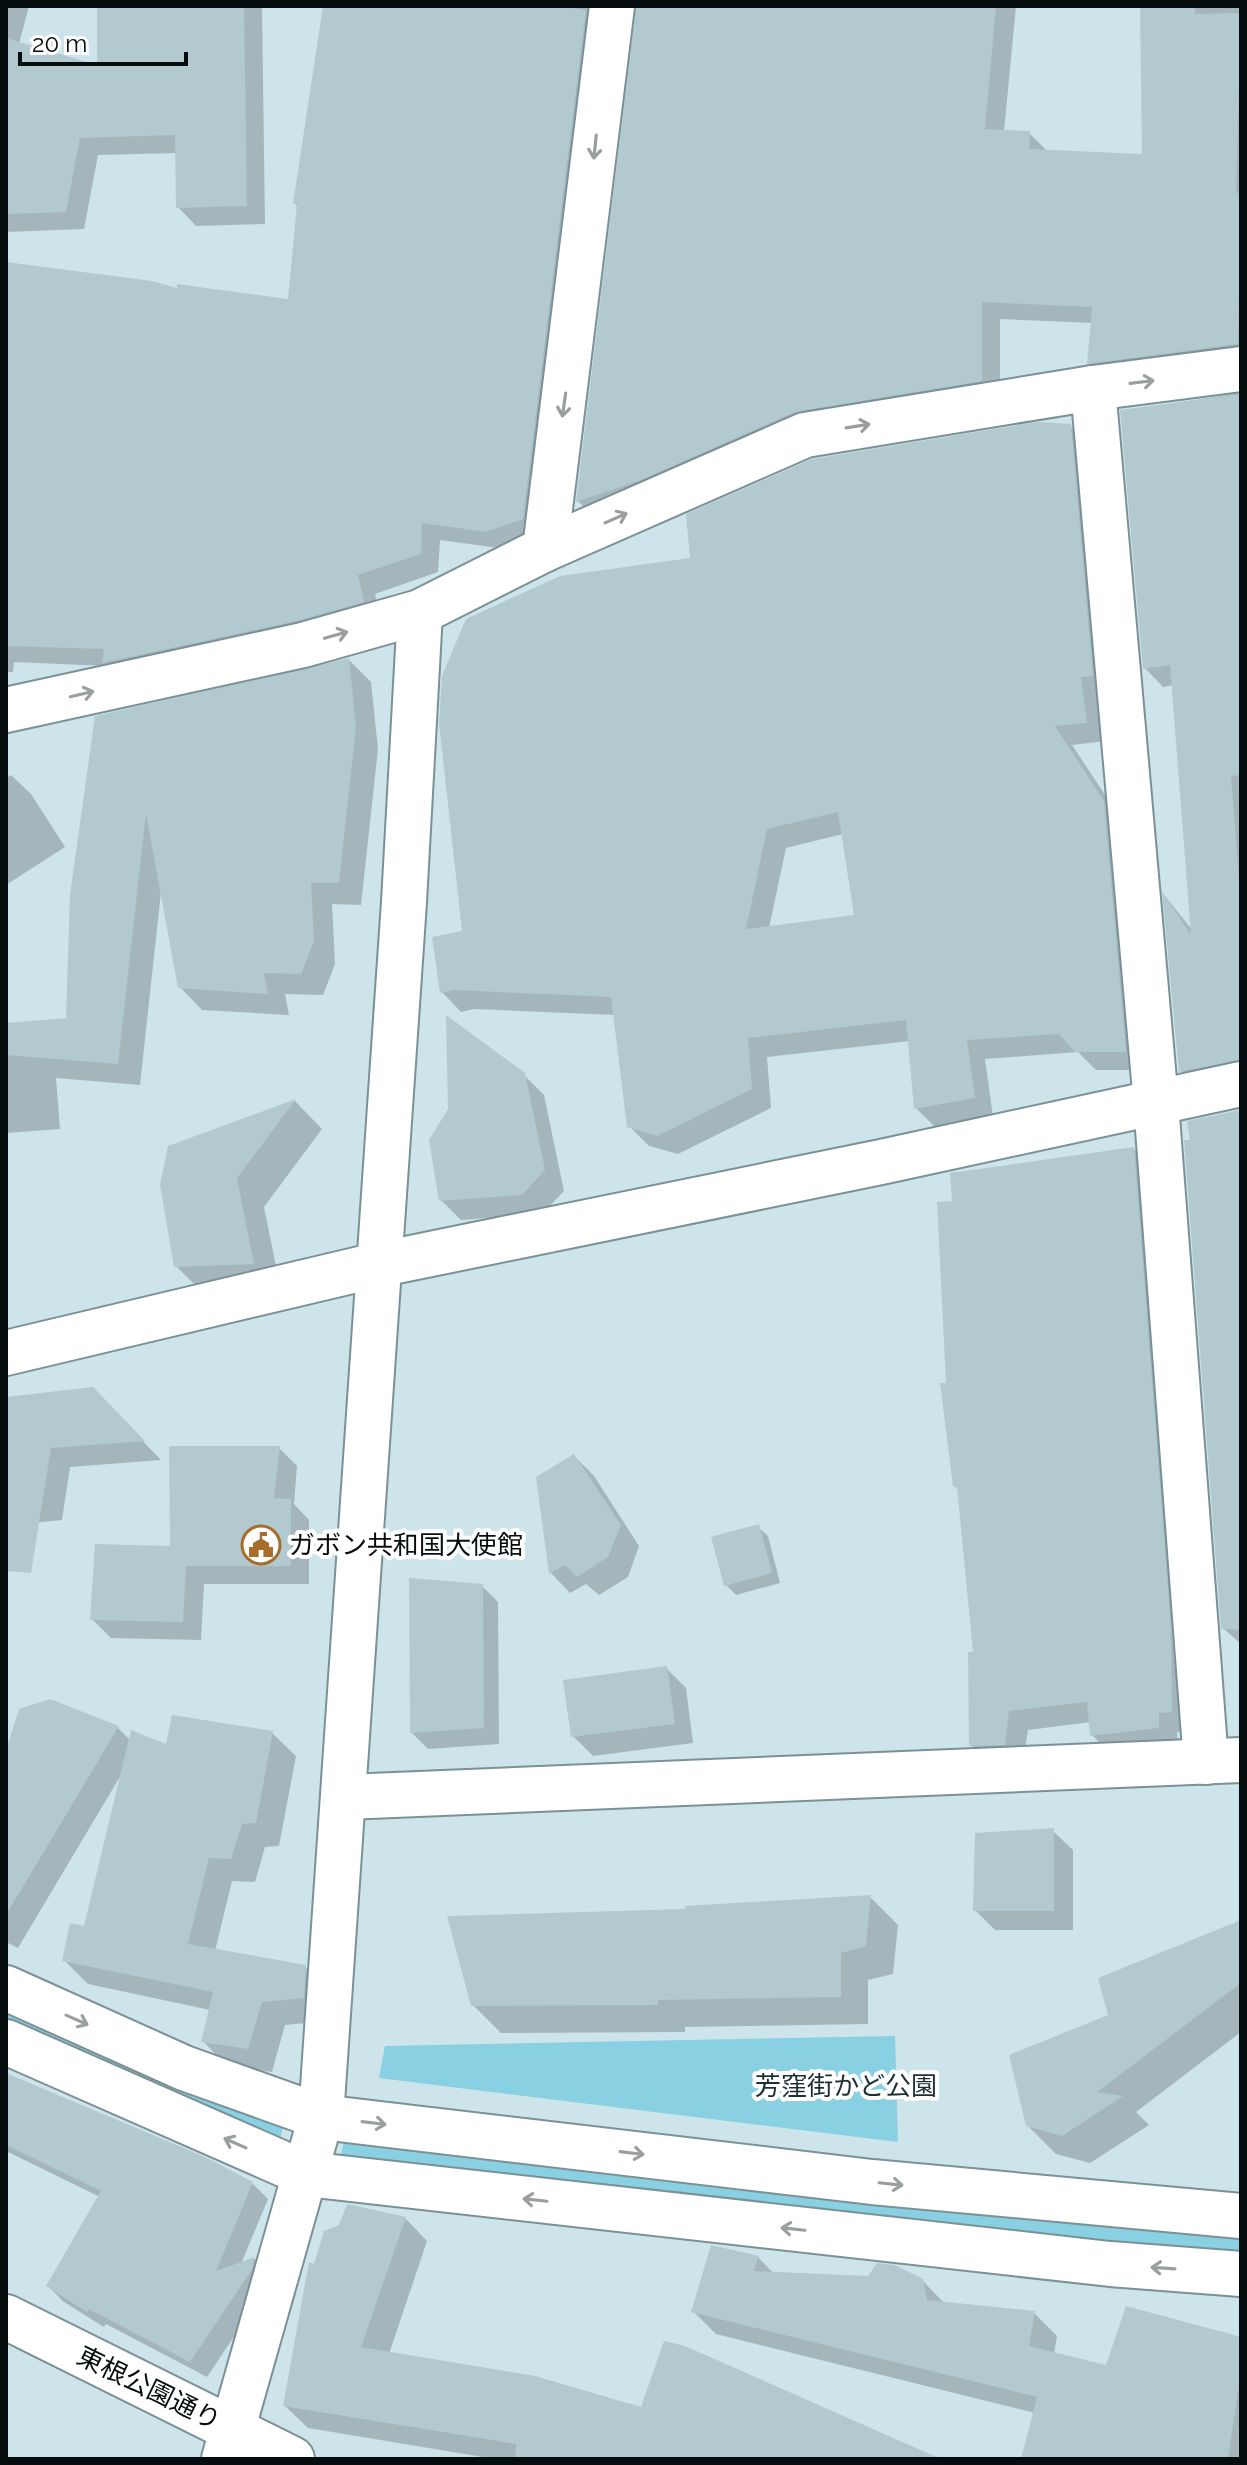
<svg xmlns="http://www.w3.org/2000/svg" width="1247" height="2465" viewBox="0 0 1247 2465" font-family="Raleway,'Noto Sans JP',sans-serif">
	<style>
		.green { fill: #88d0e2 }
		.shadow { fill: #0003; fill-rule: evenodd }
		.building { fill: #b2c9cf; fill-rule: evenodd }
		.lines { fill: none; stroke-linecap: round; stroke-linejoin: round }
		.street-casing { stroke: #7b9196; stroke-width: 48 }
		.secondary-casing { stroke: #7b9196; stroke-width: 48 }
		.street { stroke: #fff; stroke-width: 44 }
		.secondary { stroke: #fff; stroke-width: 44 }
		.oneway { stroke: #9b9e9f }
		.labels { text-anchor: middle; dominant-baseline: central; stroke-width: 8; stroke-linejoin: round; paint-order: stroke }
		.poi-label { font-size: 26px; fill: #060d0f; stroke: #fff; text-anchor: start }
		.park-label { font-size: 26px; fill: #1c2f34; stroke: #fff }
		.street-label { font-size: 26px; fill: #060d0f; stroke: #fff }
	</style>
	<rect width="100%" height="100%" fill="#cde4ea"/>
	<g class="green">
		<polygon points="6,2005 285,2118 280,2140 6,2027"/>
		<polygon points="895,2036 898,2142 379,2078 385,2046"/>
		<polygon points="346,2134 1241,2234 1241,2261 340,2157"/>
	</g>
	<g class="shadow">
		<polygon points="6,6 29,6 19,44 99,68 99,6 262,6 265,224 196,226 178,207 177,153 98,155 84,229 6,232"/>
		<polygon points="325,6 614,6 541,537 506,549 440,540 438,572 375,594 381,620 108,666 14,662 13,672 6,672 6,264 179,291 290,301 299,208 295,204"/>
		<polygon points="638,6 1016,6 1004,132 1029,133 1048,152 1144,156 1142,6 1241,6 1241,364 1107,381 1089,363 1093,323 1000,319 1000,399 596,519 578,501"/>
		<polygon points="1241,393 1241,1080 1199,1089 1181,1071 1165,896 1193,931 1174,685 1163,687 1145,668 1122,411"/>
		<path d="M 1070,426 L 1090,445 L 1106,741 L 1072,745 L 1123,822 L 1145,1070 L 1096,1070 L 1078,1052 L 985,1059 L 993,1117 L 935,1127 L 916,1108 L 910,1041 L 767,1057 L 771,1108 L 678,1154 L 649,1146 L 629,1126 L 615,1015 L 474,1009 L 461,1012 L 442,992 L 464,933 L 692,560 ZM 843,834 L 856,917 L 769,928 L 786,848 Z"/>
		<polygon points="349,660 371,682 378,749 361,905 332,904 335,964 323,995 285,994 289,1015 202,1010 180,987 161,892 140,1085 56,1078 60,1129 6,1133 6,1025 68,1020 92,751"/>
		<polygon points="11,775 31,794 65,847 6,885 6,778"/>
		<polygon points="524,1075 544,1095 564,1191 542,1214 461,1220 441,1200"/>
		<polygon points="295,1101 322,1129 264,1207 281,1291 204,1294 176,1266 170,1147"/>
		<polygon points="1241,1112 1241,1644 1223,1628 1192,1141"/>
		<polygon points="1134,1149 1153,1168 1191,1731 1177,1732 1178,1747 1111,1754 1092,1735 1091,1722 1028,1730 1023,1763 990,1765 971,1745 975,1654 960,1492 955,1486 948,1385 954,1203"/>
		<polygon points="6,1399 112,1409 161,1460 70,1467 62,1520 23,1524 6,1507"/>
		<polygon points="279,1448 297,1466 294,1504 309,1520 309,1584 204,1584 201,1640 111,1638 92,1619"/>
		<polygon points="574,1456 594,1476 639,1546 628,1577 599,1595 586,1584 570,1593 551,1573 538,1478"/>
		<polygon points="758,1527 768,1536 780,1583 736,1595 726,1585"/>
		<polygon points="482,1586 498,1602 499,1744 428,1749 412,1733"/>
		<polygon points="666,1668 686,1688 693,1743 593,1756 573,1736"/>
		<polygon points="50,1701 118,1728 130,1740 167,1747 272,1733 296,1756 279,1846 265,1847 255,1882 232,1881 215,1951 305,1967 329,1991 327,2021 285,2025 272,2072 226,2065 203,2041 210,2010 88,1984 64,1960 85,1928 121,1775 18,1948 6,1942 6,1757"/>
		<polygon points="1053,1831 1073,1850 1073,1930 995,1930 975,1910"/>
		<polygon points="870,1897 898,1925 893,1974 868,1980 868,2024 685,2027 685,2032 501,2033 473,2005 687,1910"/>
		<polygon points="1241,1929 1241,2032 1136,2112 1149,2125 1090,2163 1056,2154 1027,2125 1110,2016"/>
		<polygon points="6,2075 252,2183 268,2199 241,2264 255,2259 270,2275 267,2287 207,2377 106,2324 104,2327 64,2302 48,2286 100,2197 6,2151"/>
		<polygon points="405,2218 427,2241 389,2354 642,2409 936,2459 495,2459 308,2428 285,2406 315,2267"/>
		<polygon points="758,2257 774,2274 922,2280 945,2304 1034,2313 1057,2336 1054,2354 1108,2368 1241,2339 1241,2459 1023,2459 1035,2413 716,2334 693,2311"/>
	</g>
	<g class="building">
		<polygon points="97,6 244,6 247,206 176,208 175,135 80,138 66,212 6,214 6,38 97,65"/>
		<polygon points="323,6 559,6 586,10 523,519 486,532 422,523 421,554 358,575 364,602 297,621 102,663 104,649 6,646 6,262 152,281 177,288 177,284 288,299 297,204 293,204"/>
		<polygon points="636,6 996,6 985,129 1030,131 1029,149 1142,154 1140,6 1195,6 1195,14 1241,13 1236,193 1241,193 1238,344 1087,364 1092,307 982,302 982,381 795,412 641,480 576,502"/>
		<polygon points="1241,394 1241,775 1231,776 1241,904 1241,1060 1179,1072 1162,891 1191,935 1170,665 1143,669 1120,410"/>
		<path d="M 1038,422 L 1071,424 L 1093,676 L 1081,677 L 1087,723 L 1055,726 L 1104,801 L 1126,1052 L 1075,1052 L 1059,1034 L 967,1040 L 975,1098 L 914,1109 L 906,1020 L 748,1038 L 752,1089 L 657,1136 L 627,1127 L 611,997 L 454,990 L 440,993 L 432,937 L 462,931 L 439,723 L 442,676 L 466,619 L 560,576 L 690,558 L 686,514 L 812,459 ZM 838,812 L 854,915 L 746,929 L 767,829 Z"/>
		<polygon points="349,658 356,726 339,883 311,883 314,941 301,974 264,973 268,994 178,988 146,814 118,1064 6,1055 6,1023 66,1018 70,895 95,716"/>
		<polygon points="446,1015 525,1073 545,1170 522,1195 439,1201 429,1140 448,1109"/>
		<polygon points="296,1099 237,1178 254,1264 174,1267 160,1185 168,1146"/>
		<polygon points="1241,1110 1241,1630 1221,1629 1184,1140 1190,1140 1187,1121"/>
		<polygon points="1134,1147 1171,1626 1172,1712 1159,1713 1159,1728 1090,1736 1087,1702 1009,1711 1005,1745 969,1746 968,1652 973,1652 957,1487 953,1487 940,1383 946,1383 937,1202 952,1201 950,1173"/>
		<polygon points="93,1387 145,1441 51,1448 31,1573 6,1571 6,1397"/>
		<polygon points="169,1446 280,1446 274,1498 291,1499 291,1566 186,1566 183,1622 90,1620 95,1544 170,1546"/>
		<polygon points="574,1454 621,1525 608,1557 577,1577 565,1565 549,1574 536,1477"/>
		<polygon points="759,1524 772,1573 724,1586 711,1537"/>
		<polygon points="409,1578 483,1584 484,1728 410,1733"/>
		<polygon points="667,1666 675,1724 571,1737 563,1680"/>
		<polygon points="50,1699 119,1726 6,1915 6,1750 19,1709"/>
		<polygon points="172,1715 273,1731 256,1823 242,1824 231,1859 209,1858 188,1944 306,1965 304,1998 262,2002 248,2049 201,2042 213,1992 62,1961 70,1923 84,1926 131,1730 166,1744"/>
		<polygon points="1054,1828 1054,1911 973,1911 975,1833"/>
		<polygon points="871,1895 866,1946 841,1953 841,1997 658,2000 658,2005 471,2006 447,1916 685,1909 685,1906"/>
		<polygon points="1241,1920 1241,1983 1097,2092 1123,2096 1062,2136 1026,2126 1009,2055 1108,2015 1098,1978"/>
		<polygon points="6,2073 205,2157 253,2182 216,2271 255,2257 251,2271 190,2362 89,2309 87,2312 46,2286 101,2191 6,2145"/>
		<polygon points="347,2204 406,2217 361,2347 535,2376 641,2407 664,2341 685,2346 941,2459 515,2459 516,2444 283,2406 309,2262 314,2264 324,2231 339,2225"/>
		<polygon points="711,2245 759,2256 754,2271 868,2276 877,2263 895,2265 923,2279 927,2300 1035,2311 1029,2346 1106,2365 1126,2306 1241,2337 1241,2371 1228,2459 1021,2459 1037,2397 691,2312"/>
	</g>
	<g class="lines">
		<g class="street-casing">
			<g id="street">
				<polyline points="1093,388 1156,1103 1206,1762"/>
				<polyline points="545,549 612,6"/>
				<polyline points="6,710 303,645 420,612 545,549 805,435 1093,388 1241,369"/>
				<polyline points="6,1353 377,1265 881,1162 1241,1084"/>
				<polyline points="345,1797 1241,1760"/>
				<polyline points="6,1988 184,2068 321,2117 872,2182 1241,2216"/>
				<polyline points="6,2042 306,2174 1110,2264 1241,2274"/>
				<polyline points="224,2459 321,2117 404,902 420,612"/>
			</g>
		</g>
		<g class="secondary-casing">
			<polyline id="secondary" points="6,2317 292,2459"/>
		</g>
		<use href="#street" class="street"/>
		<use href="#secondary" class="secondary"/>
	</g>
	<defs><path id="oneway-shaft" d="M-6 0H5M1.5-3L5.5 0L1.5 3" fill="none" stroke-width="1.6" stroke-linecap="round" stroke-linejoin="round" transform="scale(2)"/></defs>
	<g class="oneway">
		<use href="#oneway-shaft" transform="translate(595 147) rotate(96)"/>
		<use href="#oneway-shaft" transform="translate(1142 382) rotate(-7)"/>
		<use href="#oneway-shaft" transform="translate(564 405) rotate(98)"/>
		<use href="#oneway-shaft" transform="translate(858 426) rotate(-9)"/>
		<use href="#oneway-shaft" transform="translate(616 518) rotate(-24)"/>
		<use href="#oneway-shaft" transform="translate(336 635) rotate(-16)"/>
		<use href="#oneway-shaft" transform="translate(82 694) rotate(-13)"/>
		<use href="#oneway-shaft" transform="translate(77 2020) rotate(24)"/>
		<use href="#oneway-shaft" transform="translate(374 2123) rotate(7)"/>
		<use href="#oneway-shaft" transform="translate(235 2143) rotate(-156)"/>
		<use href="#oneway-shaft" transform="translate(632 2153) rotate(7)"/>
		<use href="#oneway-shaft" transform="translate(891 2184) rotate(6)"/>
		<use href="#oneway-shaft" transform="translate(535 2200) rotate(-174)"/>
		<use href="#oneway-shaft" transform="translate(793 2229) rotate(-174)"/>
		<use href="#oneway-shaft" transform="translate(1163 2268) rotate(-176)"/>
	</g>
	<defs>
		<g id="civic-ring" transform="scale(2)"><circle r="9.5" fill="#fff" stroke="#a66d2c" stroke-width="1.5"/><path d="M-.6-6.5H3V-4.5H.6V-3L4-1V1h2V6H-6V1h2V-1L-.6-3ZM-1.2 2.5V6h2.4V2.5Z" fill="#a66d2c"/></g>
	</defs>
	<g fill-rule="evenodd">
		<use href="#civic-ring" x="261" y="1545"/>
	</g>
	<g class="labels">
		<g class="poi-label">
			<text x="289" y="1545">ガボン共和国大使館</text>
		</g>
		<g class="park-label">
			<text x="846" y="2086">芳窪街かど公園</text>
		</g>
		<g class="street-label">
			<text transform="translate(149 2388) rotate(26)">東根公園通り</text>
		</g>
	</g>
	<rect width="1247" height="2465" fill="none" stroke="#060d0f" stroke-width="16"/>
	<path d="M20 52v12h166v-12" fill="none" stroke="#060d0f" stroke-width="4"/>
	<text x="32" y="52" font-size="24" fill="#060d0f" stroke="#ffffff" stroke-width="6" paint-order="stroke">20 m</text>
</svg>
